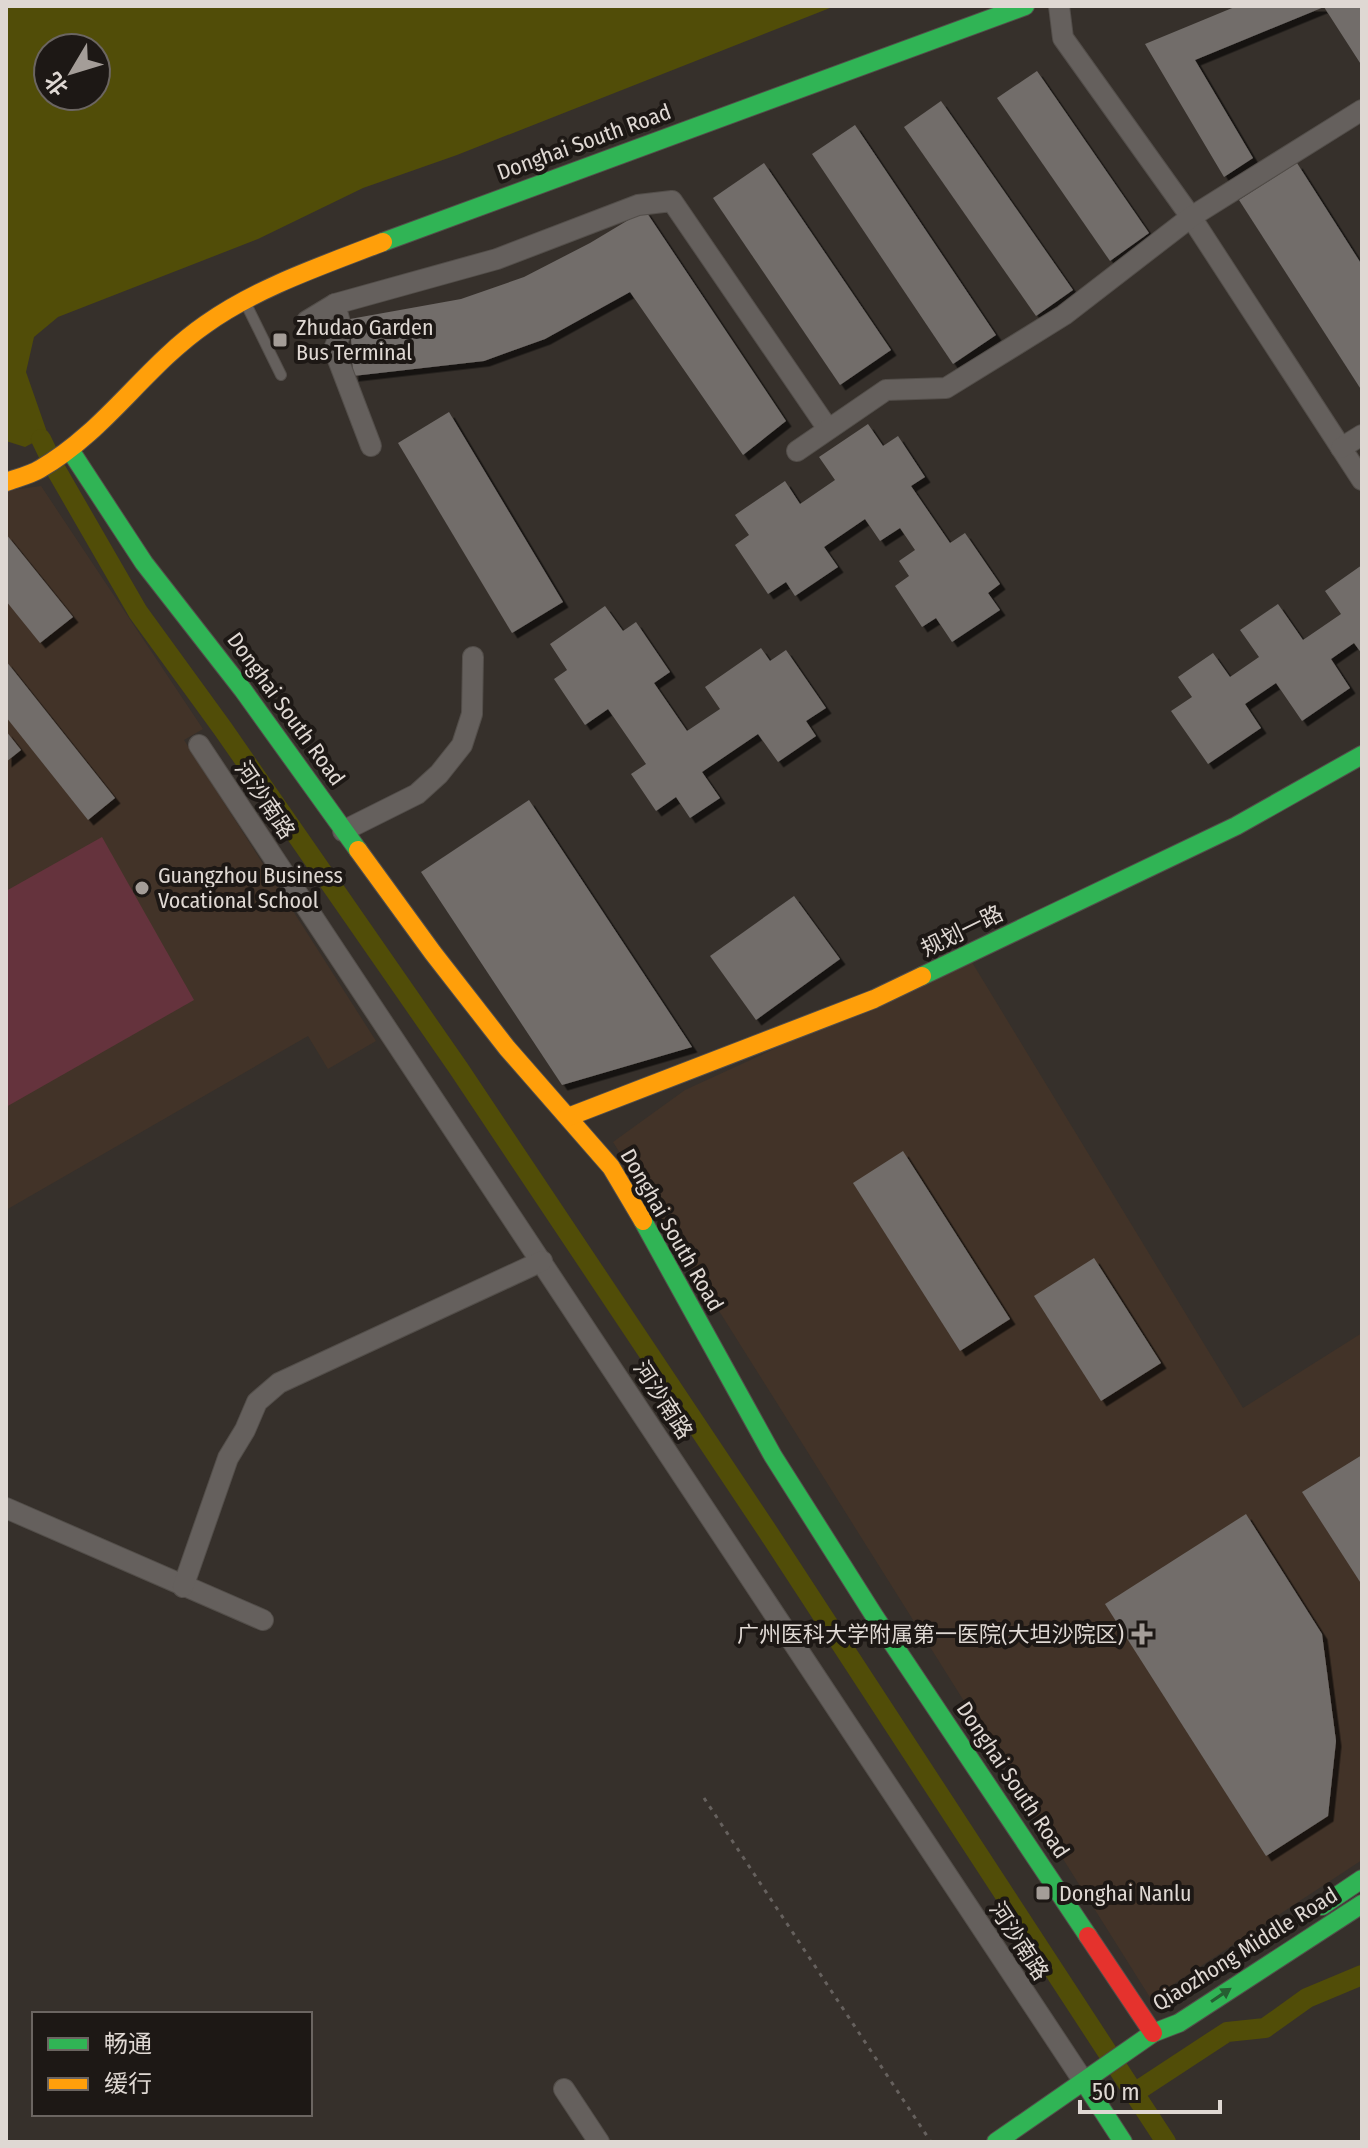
<svg xmlns="http://www.w3.org/2000/svg" width="1368" height="2148" viewBox="0 0 1368 2148" font-family="'Fira Sans Condensed','Noto Sans SC',sans-serif">
	<style>
		.built { fill: #423328 }
		.green { fill: #65333d }
		.water { fill: #514d08; fill-rule: evenodd }
		.lines { fill: none; stroke-linecap: round; stroke-linejoin: round }
		.canal { stroke: #514d08; stroke-width: 20 }
		.building { fill: #726d6a; filter: url(#shadow) }
		.lane-casing { stroke: #534e4a; stroke-width: 12 }
		.street-casing { stroke: #534e4a; stroke-width: 22 }
		.fast-casing { stroke: #534e4a; stroke-width: 20 }
		.slow-casing { stroke: #534e4a; stroke-width: 20 }
		.jam-casing { stroke: #534e4a; stroke-width: 20 }
		.path { stroke: #66615e; stroke-width: 3; stroke-dasharray: 4 6; stroke-linecap: butt }
		.lane { stroke: #65605d; stroke-width: 10 }
		.street { stroke: #65605d; stroke-width: 20 }
		.fast { stroke: #30b455; stroke-width: 18 }
		.slow { stroke: #ff9f0a; stroke-width: 18 }
		.jam { stroke: #e5322d; stroke-width: 18 }
		.oneway { fill: #265e32 }
		.poi-dot { fill: #a49d98; stroke: #1d1815; stroke-width: 3 }
		.labels { text-anchor: middle; dominant-baseline: central; stroke-width: 8; stroke-linejoin: round; paint-order: stroke }
		.street-label { font-size: 22px; fill: #dfd8d3; stroke: #1d1815 }
		.poi-label { font-size: 22px; fill: #dfd8d3; stroke: #1d1815; text-anchor: start }
	</style>
	<defs>
		<filter id="shadow"><feDropShadow dx="5.5" dy="5.5" stdDeviation="0" flood-color="#0009"/></filter>
	</defs>
	<rect width="100%" height="100%" fill="#36302b"/>
	<g class="built">
		<polygon points="41,486 203,729 184,740 376,1041 328,1069 308,1036 6,1210 6,491"/>
		<polygon points="970,959 1243,1408 1362,1333 1362,1860 1151,1999 613,1142 685,1090"/>
	</g>
	<polygon class="green" points="102,837 194,1000 6,1107 6,891"/>
	<path class="water" d="M 6,6 L 835,6 L 457,155 L 363,188 L 258,239 L 58,317 L 34,337 L 26,372 L 48,435 L 25,447 L 6,441 ZM 48,48 L 96,48 L 96,96 L 48,96 Z"/>
	<g class="lines">
		<g class="canal">
			<polyline points="41,439 55,468 138,612 223,729 459,1069 768,1532 1166,2142"/>
			<polyline points="1134,2093 1227,2032 1265,2028 1307,1998 1362,1975"/>
		</g>
	</g>
	<g class="building">
		<polygon points="1237,6 1362,6 1362,66 1324,7 1195,60 1253,158 1224,177 1145,44"/>
		<polygon points="1037,71 1149,233 1110,261 997,98"/>
		<polygon points="941,101 1073,290 1036,316 904,127"/>
		<polygon points="855,125 996,335 953,364 812,154"/>
		<polygon points="764,163 891,350 840,385 713,198"/>
		<polygon points="1297,163 1362,265 1362,391 1239,200"/>
		<polygon points="645,210 786,421 743,455 630,292 545,339 484,361 353,376 350,319 461,299 524,277 590,243"/>
		<polygon points="449,412 563,602 512,633 398,443"/>
		<polygon points="868,424 883,446 898,436 925,477 911,486 950,543 965,533 1000,584 988,593 1000,610 952,642 936,618 922,627 895,586 909,576 899,561 915,550 900,528 880,541 865,519 824,547 838,567 795,596 786,582 768,594 735,545 749,535 735,515 785,481 800,504 835,480 819,457"/>
		<polygon points="6,534 73,617 40,643 6,601"/>
		<polygon points="1362,565 1362,654 1354,643 1331,659 1350,688 1302,721 1276,683 1245,704 1261,728 1208,764 1171,711 1192,697 1178,677 1213,653 1230,677 1259,657 1240,630 1278,604 1303,640 1341,614 1325,591"/>
		<polygon points="605,606 623,631 636,622 670,672 654,683 687,731 720,709 705,687 761,648 770,661 786,650 826,708 806,721 816,736 778,762 758,734 702,772 720,798 690,818 676,797 656,811 631,774 646,764 608,709 585,725 554,679 567,670 550,644"/>
		<polygon points="6,661 115,798 88,820 6,717"/>
		<polygon points="6,731 21,750 6,762"/>
		<polygon points="529,800 692,1047 562,1085 421,872"/>
		<polygon points="794,896 840,959 756,1020 710,956"/>
		<polygon points="903,1151 1010,1319 960,1351 853,1183"/>
		<polygon points="1094,1258 1161,1363 1101,1401 1034,1296"/>
		<polygon points="1362,1455 1362,1585 1302,1492"/>
		<polygon points="1246,1514 1322,1634 1336,1741 1328,1816 1266,1856 1105,1604"/>
	</g>
	<g class="lines">
		<g class="lane-casing">
			<polyline id="lane" points="246,304 281,375"/>
		</g>
		<g class="street-casing">
			<g id="street">
				<polyline points="1059,6 1063,38 1191,217 1362,480"/>
				<polyline points="335,304 342,330 334,349 371,446"/>
				<polyline points="307,321 335,304 497,259 638,205 672,201 828,429"/>
				<polyline points="1341,448 1362,435"/>
				<polyline points="797,451 886,390 946,388 1064,315 1191,217 1362,110"/>
				<polyline points="199,745 1084,2082"/>
				<polyline points="343,831 417,794 439,774 462,745 472,714 473,657"/>
				<polyline points="6,1508 263,1620"/>
				<polyline points="183,1587 228,1458 245,1430 257,1402 279,1383 542,1261"/>
				<polyline points="564,2089 599,2142"/>
			</g>
		</g>
		<g class="fast-casing">
			<g id="fast">
				<polyline points="383,242 1025,6"/>
				<polyline points="70,450 144,563 243,690 358,850"/>
				<polyline points="922,976 1236,826 1362,755"/>
				<polyline points="643,1221 773,1456 875,1617 1088,1936"/>
				<polyline points="1322,1906 1362,1879"/>
				<polyline points="1084,2082 1123,2142"/>
				<polyline points="996,2142 1153,2033 1179,2023 1362,1904"/>
			</g>
		</g>
		<g class="slow-casing">
			<g id="slow">
				<path d="M 6,482 C 17,478 30,475 40,469 C 105,432 145,366 206,324 C 258,287 324,265 383,242"/>
				<polyline points="358,850 433,953 507,1048 611,1167 643,1221"/>
				<polyline points="568,1117 874,999 922,976"/>
			</g>
		</g>
		<g class="jam-casing">
			<polyline id="jam" points="1088,1936 1153,2033"/>
		</g>
		<polyline class="path" points="704,1798 931,2142"/>
		<use href="#lane" class="lane"/>
		<use href="#street" class="street"/>
		<use href="#fast" class="fast"/>
		<use href="#slow" class="slow"/>
		<use href="#jam" class="jam"/>
	</g>
	<defs><path id="oneway-solid" d="M-6-.8H1V-3.2L6.5 0L1 3.2V.8H-6Z" transform="scale(2)"/></defs>
	<use class="oneway" href="#oneway-solid" transform="translate(1221 1995) rotate(-34)"/>
	<g class="poi-dot">
		<rect x="272" y="332" width="16" height="16" rx="4"/>
		<circle cx="142" cy="888" r="8"/>
		<path d="M1138 1622h8v8h8v8h-8v8h-8v-8h-8v-8h8z"/>
		<rect x="1035" y="1885" width="16" height="16" rx="4"/>
	</g>
	<g class="labels">
		<g class="street-label">
			<text transform="translate(584 142) rotate(-20)">Donghai South Road</text>
			<text transform="translate(286 709) rotate(54)">Donghai South Road</text>
			<text transform="translate(265 800) rotate(56)">河沙南路</text>
			<text transform="translate(962 931) rotate(-26)">规划一路</text>
			<text transform="translate(672 1230) rotate(60)">Donghai South Road</text>
			<text transform="translate(663 1400) rotate(57)">河沙南路</text>
			<text transform="translate(1013 1780) rotate(56)">Donghai South Road</text>
			<text transform="translate(1019 1941) rotate(57)">河沙南路</text>
			<text transform="translate(1245 1949) rotate(-32)">Qiaozhong Middle Road</text>
		</g>
		<g class="poi-label">
			<text x="296" y="327">Zhudao Garden<tspan x="296" dy="25">Bus Terminal</tspan></text>
			<text x="158" y="875">Guangzhou Business<tspan x="158" dy="25">Vocational School</tspan></text>
			<text x="1124" y="1634" text-anchor="end">广州医科大学附属第一医院(大坦沙院区)</text>
			<text x="1059" y="1893">Donghai Nanlu</text>
		</g>
	</g>
	<rect width="1368" height="2148" fill="none" stroke="#dfd8d3" stroke-width="16"/>
	<rect x="32" y="2012" width="280" height="104" fill="#1d1815" stroke="#6b6561" stroke-width="2"/>
	<rect x="48" y="2038" width="40" height="12" fill="#30b455" stroke="#6b6561" stroke-width="2"/>
	<text x="104" y="2052" font-size="24" fill="#dfd8d3">畅通</text>
	<rect x="48" y="2078" width="40" height="12" fill="#ff9f0a" stroke="#6b6561" stroke-width="2"/>
	<text x="104" y="2092" font-size="24" fill="#dfd8d3">缓行</text>
	<g transform="translate(72 72) rotate(232)"><circle r="38" fill="#1d1815" stroke="#6b6561" stroke-width="2"/>
	<path d="M0-6L14 30L0 20L-14 30Z" fill="#a49d98"/>
	<text y="-12" font-size="22" font-weight="bold" text-anchor="middle" fill="#dfd8d3">北</text>
	</g>
	<path d="M1080 2100v12h140v-12" fill="none" stroke="#dfd8d3" stroke-width="4"/>
	<text x="1092" y="2100" font-size="24" fill="#dfd8d3" stroke="#1d1815" stroke-width="6" paint-order="stroke">50 m</text>
</svg>
